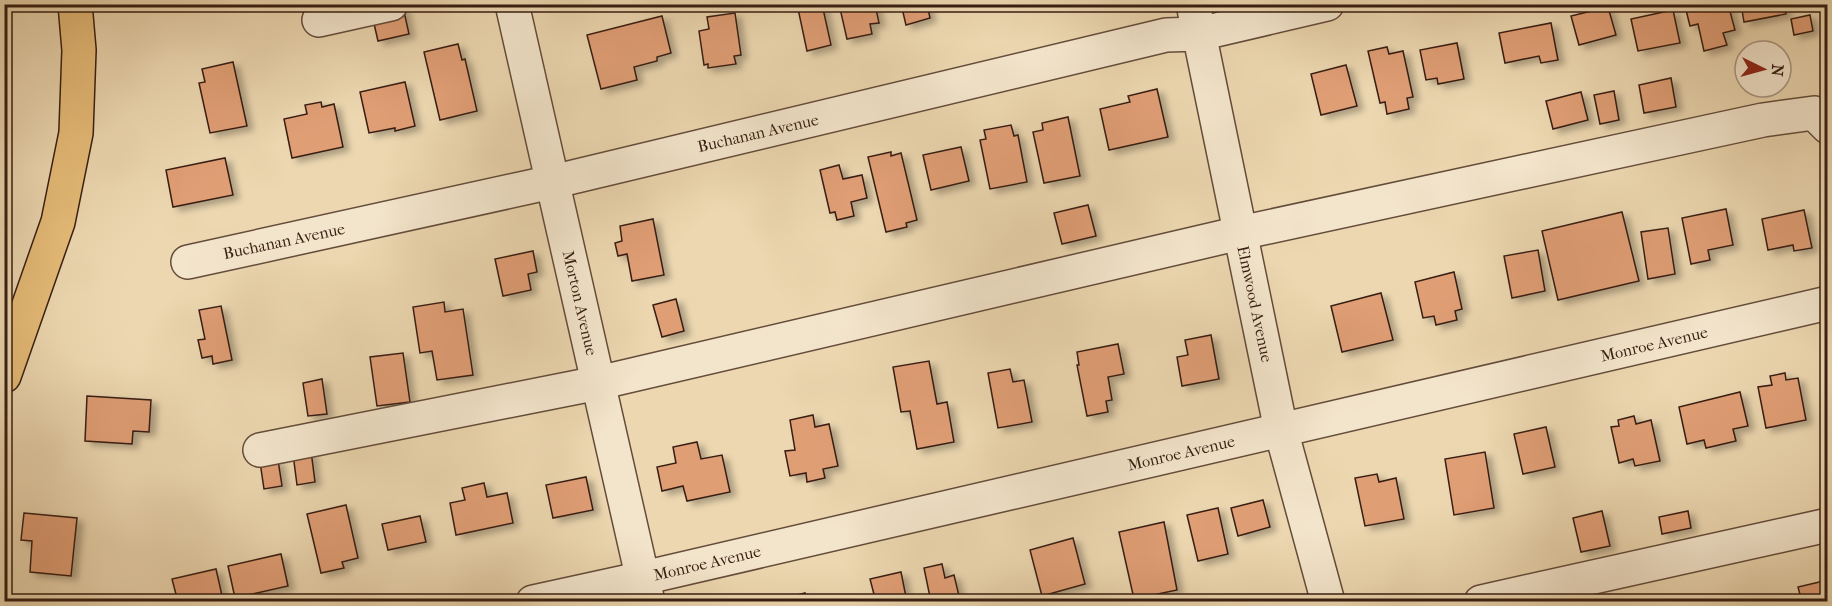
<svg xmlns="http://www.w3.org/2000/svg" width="1832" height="606" viewBox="0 0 1832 606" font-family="'IM FELL French Canon',serif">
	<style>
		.building { fill: #e09e75; stroke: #371e12; stroke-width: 1.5; filter: url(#shadow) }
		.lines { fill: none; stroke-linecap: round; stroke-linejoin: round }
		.minor-casing { stroke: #644c3a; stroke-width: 36 }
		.major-casing { stroke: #371e12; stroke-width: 36 }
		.minor { stroke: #f3e5cc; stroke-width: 33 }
		.major { stroke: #e6bc78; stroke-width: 33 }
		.labels { text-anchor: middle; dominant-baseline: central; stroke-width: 6; stroke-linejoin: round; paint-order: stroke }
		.street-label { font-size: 16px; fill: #371e12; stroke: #f3e5cc }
	</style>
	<defs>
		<filter id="shadow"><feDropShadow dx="6" dy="4" stdDeviation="3" flood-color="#0004"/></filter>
	</defs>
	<rect width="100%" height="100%" fill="#ecd7b0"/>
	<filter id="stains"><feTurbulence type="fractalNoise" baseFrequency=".00333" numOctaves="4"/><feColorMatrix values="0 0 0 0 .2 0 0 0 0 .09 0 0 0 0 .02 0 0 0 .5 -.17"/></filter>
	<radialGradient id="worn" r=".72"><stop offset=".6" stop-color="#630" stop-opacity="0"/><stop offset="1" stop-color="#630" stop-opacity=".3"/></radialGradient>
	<g class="building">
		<polygon points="797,4 822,4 831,45 807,51"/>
		<polygon points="839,4 875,4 879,23 870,24 872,34 847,39"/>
		<polygon points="901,4 927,4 930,18 906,25"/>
		<polygon points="1728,4 1735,30 1723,33 1727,45 1704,51 1698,24 1690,26 1685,6"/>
		<polygon points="1741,4 1784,4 1786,14 1744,22"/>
		<polygon points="403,7 409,34 378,41 372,15"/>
		<polygon points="1608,7 1616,35 1579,45 1571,16"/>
		<polygon points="1673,10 1680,43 1638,51 1631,19"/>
		<polygon points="735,13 741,55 734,56 736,64 708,68 708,64 704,65 699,31 709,29 707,17"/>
		<polygon points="1810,15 1813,31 1794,35 1791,19"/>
		<polygon points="662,16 671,53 657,57 657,61 634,67 637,80 601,89 587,35"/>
		<polygon points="1551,23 1558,60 1541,63 1539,56 1505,63 1499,33"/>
		<polygon points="1457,43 1464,79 1438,84 1437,78 1426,80 1420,50"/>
		<polygon points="458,44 462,60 465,59 477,111 440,120 424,52"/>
		<polygon points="1387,47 1389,54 1403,51 1413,97 1407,98 1409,109 1387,114 1385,102 1380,103 1368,51"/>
		<polygon points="233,62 247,126 210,133 199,83 205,82 202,69"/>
		<polygon points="1346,65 1357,106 1321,115 1311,74"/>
		<polygon points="1671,78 1676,107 1644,113 1639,85"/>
		<polygon points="405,82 415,126 395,131 395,128 369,133 360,92"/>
		<polygon points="1157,89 1168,137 1109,150 1100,109 1130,102 1128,96"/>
		<polygon points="1614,91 1619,120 1600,124 1594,95"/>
		<polygon points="1581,92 1588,120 1553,129 1546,101"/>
		<polygon points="321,102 322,107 334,104 343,147 292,158 284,119 307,114 305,105"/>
		<polygon points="1068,117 1080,176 1044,183 1033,132 1043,130 1042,123"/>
		<polygon points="1011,125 1014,136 1018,135 1027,182 990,189 980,140 986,139 984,130"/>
		<polygon points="961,147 969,181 931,190 923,155"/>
		<polygon points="891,152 891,156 901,153 917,220 906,223 907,227 886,232 868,157"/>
		<polygon points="225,158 233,195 173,207 166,170"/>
		<polygon points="839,165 843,179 862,175 867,198 851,202 854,216 837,220 835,212 830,213 820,170"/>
		<polygon points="1088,205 1096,236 1062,244 1054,213"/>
		<polygon points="1726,209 1733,245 1708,250 1710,260 1691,264 1682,218"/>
		<polygon points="1804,210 1812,248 1794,251 1793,245 1768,250 1762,219"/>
		<polygon points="1622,212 1639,281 1558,300 1542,231"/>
		<polygon points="653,219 664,275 632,281 627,254 618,256 615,243 622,241 620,226"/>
		<polygon points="1668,228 1675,274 1648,279 1641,232"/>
		<polygon points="1538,250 1545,291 1512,298 1504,256"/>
		<polygon points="533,251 537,272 528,274 531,290 503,296 495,259"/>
		<polygon points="1454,272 1462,309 1455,311 1457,320 1436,325 1434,316 1423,318 1415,282"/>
		<polygon points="1381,293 1393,340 1342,352 1331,306"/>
		<polygon points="676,299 684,331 662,337 653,305"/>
		<polygon points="444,302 445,312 463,309 473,375 437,380 432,351 420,353 413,307"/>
		<polygon points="221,306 232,360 213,364 212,356 202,358 198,340 205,339 199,310"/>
		<polygon points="1211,335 1219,379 1182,386 1177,357 1188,355 1185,340"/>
		<polygon points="1118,344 1124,374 1108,377 1112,400 1106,401 1108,412 1087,416 1077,365 1079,365 1077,352"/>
		<polygon points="403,353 410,402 377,406 370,357"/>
		<polygon points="929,361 937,404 947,402 954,442 917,449 910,411 901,412 893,367"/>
		<polygon points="1010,369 1013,382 1024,380 1032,422 998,428 988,373"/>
		<polygon points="1785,373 1786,380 1798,378 1806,420 1766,428 1758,387 1772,385 1770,376"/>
		<polygon points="322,379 327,414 308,416 303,383"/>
		<polygon points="1740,392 1748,426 1733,429 1736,441 1706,448 1704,440 1687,444 1679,407"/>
		<polygon points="87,396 151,400 149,432 133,431 132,444 85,441"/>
		<polygon points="813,415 815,427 829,424 838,466 823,469 825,478 807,482 806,473 790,476 785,451 795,450 790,420"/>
		<polygon points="1634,416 1636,424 1651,420 1660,461 1635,466 1633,459 1619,463 1611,427 1619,426 1618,420"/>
		<polygon points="1546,427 1555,467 1523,474 1514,434"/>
		<polygon points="697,442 701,459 722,455 730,492 687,501 683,486 662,491 657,467 676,463 673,447"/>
		<polygon points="311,451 315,482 297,485 293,454"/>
		<polygon points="1485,452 1494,508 1454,515 1445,459"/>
		<polygon points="278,460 282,486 264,489 260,462"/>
		<polygon points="1377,474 1379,482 1396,478 1404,519 1365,526 1355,478"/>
		<polygon points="586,477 593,510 553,518 546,485"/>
		<polygon points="484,483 487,497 507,493 513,523 456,535 450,503 465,500 462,488"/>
		<polygon points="1263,500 1270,527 1238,536 1231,508"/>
		<polygon points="346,505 358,558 342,562 344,568 321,573 307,514"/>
		<polygon points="1218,508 1228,554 1198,561 1187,515"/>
		<polygon points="1602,511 1610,546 1581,552 1573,518"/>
		<polygon points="1688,511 1691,528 1662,534 1659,517"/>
		<polygon points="24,513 77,518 71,576 30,572 32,541 21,540"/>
		<polygon points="420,516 426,542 388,550 382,524"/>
		<polygon points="1164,522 1177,590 1134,599 1119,532"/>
		<polygon points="1073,538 1085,584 1042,596 1030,550"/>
		<polygon points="281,554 288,586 235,598 228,566"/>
		<polygon points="942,564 945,578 954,575 960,600 931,602 924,568"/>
		<polygon points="216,569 223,600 178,602 172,579"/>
		<polygon points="901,572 907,602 876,602 870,579"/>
		<polygon points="1828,580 1828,602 1802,602 1798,587"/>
		<polygon points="805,593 807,602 792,602 790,597"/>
	</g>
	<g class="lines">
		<g class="minor-casing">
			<g id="minor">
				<polyline points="512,4 648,602"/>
				<polyline points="1193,4 1281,430 1328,602"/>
				<polyline points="319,20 391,4"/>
				<polyline points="188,262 552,182 1166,35 1199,34 1327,4"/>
				<polyline points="260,450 598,383 1240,233 1763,120 1814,113 1828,127"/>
				<polyline points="533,602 643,578 1828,303"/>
				<polyline points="1481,602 1828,525"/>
			</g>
		</g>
		<g class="major-casing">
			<polyline id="major" points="4,376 58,222 76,133 79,50 75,4"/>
		</g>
		<use href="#minor" class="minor"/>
		<use href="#major" class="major"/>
	</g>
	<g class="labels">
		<g class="street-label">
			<text transform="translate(758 133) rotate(-13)">Buchanan Avenue</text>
			<text transform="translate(284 241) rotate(-12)">Buchanan Avenue</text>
			<text transform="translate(580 303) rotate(77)">Morton Avenue</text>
			<text transform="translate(1255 304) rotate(78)">Elmwood Avenue</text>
			<text transform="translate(1654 344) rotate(-13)">Monroe Avenue</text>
			<text transform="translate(1181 453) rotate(-13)">Monroe Avenue</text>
			<text transform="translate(707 563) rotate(-13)">Monroe Avenue</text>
		</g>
	</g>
	<rect width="1832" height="606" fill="none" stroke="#ecd7b0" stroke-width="24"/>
	<rect x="6" y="6" width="1820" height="594" fill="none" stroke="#371e12" stroke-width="3"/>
	<rect x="12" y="12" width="1808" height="582" fill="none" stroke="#371e12" stroke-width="1.5"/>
	<g transform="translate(1763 69) rotate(95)"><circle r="28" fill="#f3e5cc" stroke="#a89582" stroke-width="1.5"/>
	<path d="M0-4.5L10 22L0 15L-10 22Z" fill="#8f2418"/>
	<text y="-9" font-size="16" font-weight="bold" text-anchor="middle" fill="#371e12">N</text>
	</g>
	<rect width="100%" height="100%" filter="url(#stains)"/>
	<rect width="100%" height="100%" fill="url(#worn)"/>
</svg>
